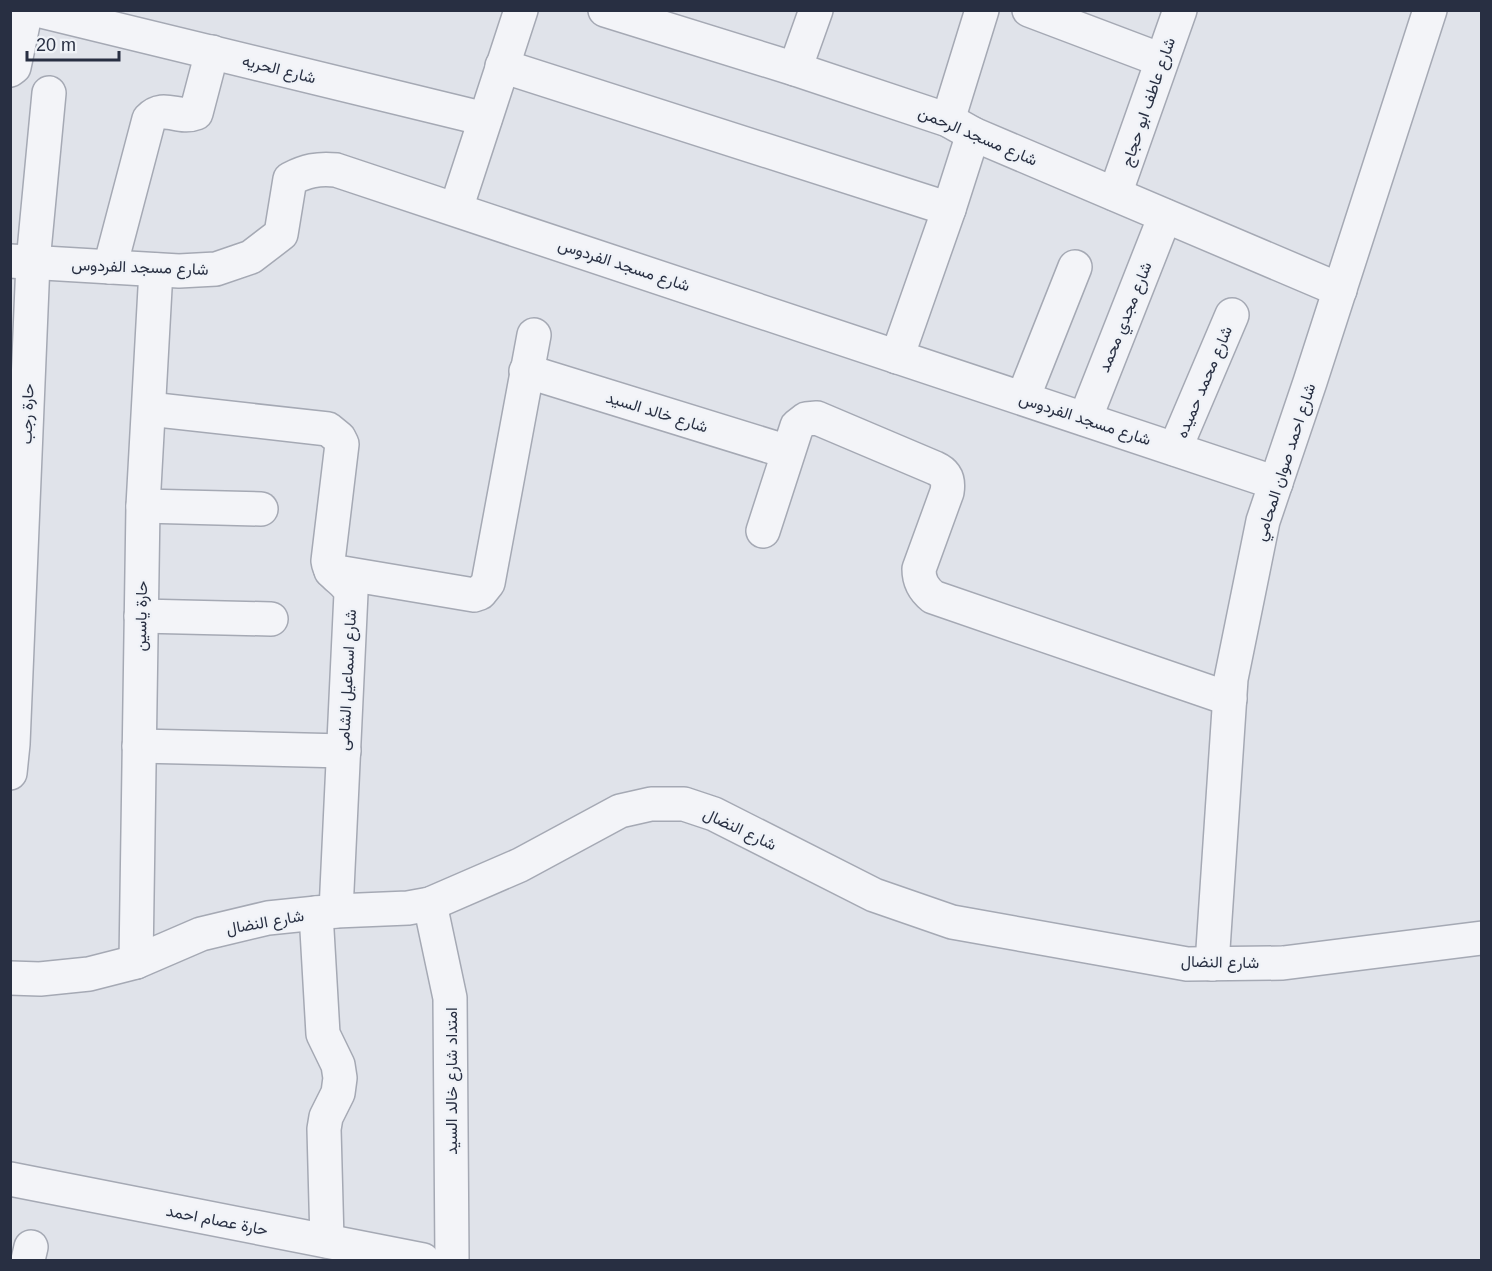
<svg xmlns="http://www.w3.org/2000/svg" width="1492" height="1271" viewBox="0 0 1492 1271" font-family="Arial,Vazirmatn,sans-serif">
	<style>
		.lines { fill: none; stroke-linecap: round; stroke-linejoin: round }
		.street-casing { stroke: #a5a9b4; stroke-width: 36 }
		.street { stroke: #f3f4f8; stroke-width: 33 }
		.labels { text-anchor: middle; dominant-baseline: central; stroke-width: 4.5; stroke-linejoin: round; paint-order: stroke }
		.street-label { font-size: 16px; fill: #282f42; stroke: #eff2f7 }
	</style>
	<rect width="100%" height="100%" fill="#e0e3ea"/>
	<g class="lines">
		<g class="street-casing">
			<g id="street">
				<polyline points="37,10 485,119"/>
				<polyline points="605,10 795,69 948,120 973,134 1340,290"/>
				<polyline points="1029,10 1148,55"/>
				<polyline points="502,66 949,209"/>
				<polyline points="795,69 816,10"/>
				<polyline points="10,70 14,67 26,10"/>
				<polyline points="948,120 982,10"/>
				<polyline points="1115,194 1180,10"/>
				<polyline points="456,209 521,10"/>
				<path d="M 10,261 L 179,271 L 216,269 L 251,257 L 281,234 L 290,179 C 306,171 318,168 336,170 L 1276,483"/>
				<path d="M 110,267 L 149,119 C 164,103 178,120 196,113 L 212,52"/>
				<polyline points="897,357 949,209 973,134"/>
				<polyline points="526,371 788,452"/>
				<polyline points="1023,398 1075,267"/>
				<path d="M 149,409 L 328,429 L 339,438 L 342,444 L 328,561 C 330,577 346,579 351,593 L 336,911"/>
				<polyline points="1085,419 1165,216"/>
				<polyline points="1175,449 1232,315"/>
				<polyline points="143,506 261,509"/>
				<path d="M 763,531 L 797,426 L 806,419 L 817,418 L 935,468 C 946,473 949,480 947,492 L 919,569 C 919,581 923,589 933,597 L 1230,699"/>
				<polyline points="331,571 474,595 480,593 488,583 534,335"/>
				<polyline points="141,616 271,619"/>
				<polyline points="139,746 344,751"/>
				<polyline points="10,773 13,744 33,262 49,93"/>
				<polyline points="430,904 450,998 452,1260"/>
				<polyline points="316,913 323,1034 338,1065 340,1078 338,1093 326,1117 324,1129 327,1241"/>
				<polyline points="136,962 143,506 156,270"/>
				<polyline points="1212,964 1231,679 1263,521 1310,382 1430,10"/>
				<polyline points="10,978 40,979 89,974 136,962 201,934 268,918 336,911 408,908 430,904 520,865 620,811 651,804 684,804 714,814 874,895 952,922 1187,964 1283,963 1482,938"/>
				<polyline points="10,1179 423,1260"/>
				<polyline points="28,1260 31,1247"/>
			</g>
		</g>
		<use href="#street" class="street"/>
	</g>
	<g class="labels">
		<g class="street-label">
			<text transform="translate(279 69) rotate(14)">شارع الحريه</text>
			<text transform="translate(1148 102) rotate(-71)">شارع عاطف ابو حجاج</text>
			<text transform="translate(978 136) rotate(23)">شارع مسجد الرحمن</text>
			<text transform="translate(624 265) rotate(18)">شارع مسجد الفردوس</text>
			<text transform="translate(140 267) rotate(2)">شارع مسجد الفردوس</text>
			<text transform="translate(1125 317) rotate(-68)">شارع مجدي محمد</text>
			<text transform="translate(1204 382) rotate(-67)">شارع محمد حميده</text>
			<text transform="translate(657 412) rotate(17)">شارع خالد السيد</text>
			<text transform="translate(27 414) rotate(-88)">حارة رجب</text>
			<text transform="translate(1085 419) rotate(18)">شارع مسجد الفردوس</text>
			<text transform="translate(1285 462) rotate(-72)">شارع احمد صوان المحامي</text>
			<text transform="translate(141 616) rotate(-89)">حارة ياسين</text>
			<text transform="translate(347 680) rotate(-87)">شارع اسماعيل الشامى</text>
			<text transform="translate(740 829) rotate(25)">شارع النضال</text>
			<text transform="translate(265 922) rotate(-10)">شارع النضال</text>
			<text transform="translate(1220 962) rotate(1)">شارع النضال</text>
			<text transform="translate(451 1081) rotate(-90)">امتداد شارع خالد السيد</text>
			<text transform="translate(217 1220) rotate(11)">حارة عصام احمد</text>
		</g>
	</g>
	<rect width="1492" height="1271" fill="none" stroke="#282f42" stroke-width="24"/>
	<path d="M27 51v9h92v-9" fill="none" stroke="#282f42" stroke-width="3"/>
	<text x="36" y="51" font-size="18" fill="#282f42" stroke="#eff2f7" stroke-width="4.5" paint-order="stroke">20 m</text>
</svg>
